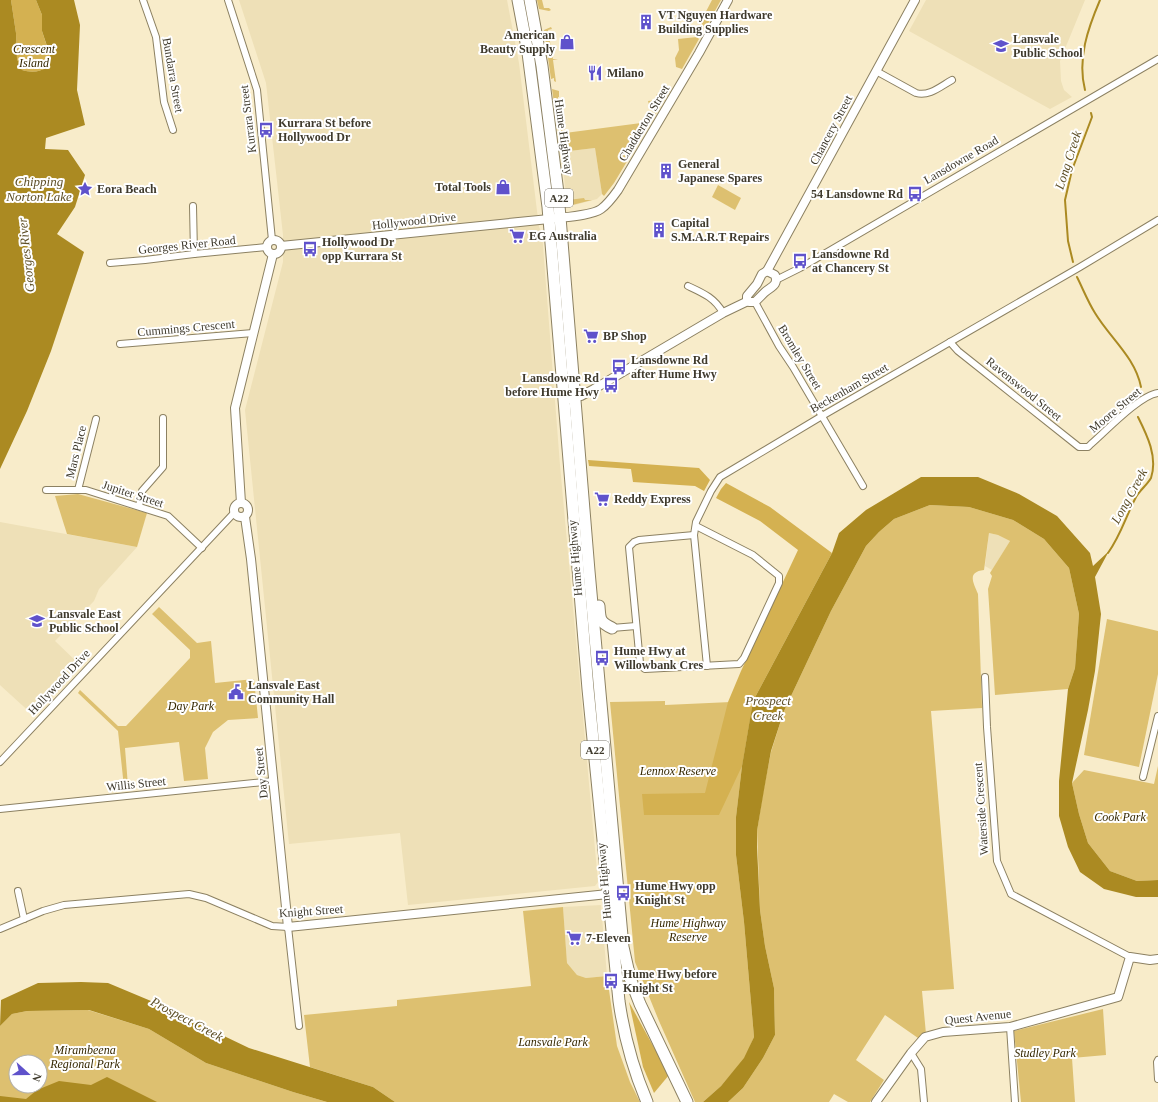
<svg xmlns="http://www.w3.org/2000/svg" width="1158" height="1102" viewBox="0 0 1158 1102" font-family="'Times New Roman',serif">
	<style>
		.built { fill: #eee0b7 }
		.green { fill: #ddc070; fill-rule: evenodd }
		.forest { fill: #d4b151 }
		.water { fill: #ab8a22 }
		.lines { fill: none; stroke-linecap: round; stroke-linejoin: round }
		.stream { stroke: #ab8a22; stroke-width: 2 }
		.street-casing { stroke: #8c8162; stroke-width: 8 }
		.secondary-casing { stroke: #8c8162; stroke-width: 10 }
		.highway-casing { stroke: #8c8162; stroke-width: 13 }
		.street { stroke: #fff; stroke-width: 6 }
		.secondary { stroke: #fff; stroke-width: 8 }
		.highway { stroke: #fff; stroke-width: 11 }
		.labels { text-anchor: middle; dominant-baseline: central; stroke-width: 4; stroke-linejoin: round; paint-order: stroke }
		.shield { fill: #fff; stroke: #79756c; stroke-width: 1 }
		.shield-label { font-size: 11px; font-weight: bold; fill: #3f3a2d }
		.poi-label { font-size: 12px; font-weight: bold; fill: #3f3a2d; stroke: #fff; text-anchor: start }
		.park-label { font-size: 12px; font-style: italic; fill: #362800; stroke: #fff }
		.street-label { font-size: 12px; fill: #3f3a2d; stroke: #fff }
		.water-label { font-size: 13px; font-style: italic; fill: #5e4f27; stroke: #fff }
	</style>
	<rect width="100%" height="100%" fill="#f8ecca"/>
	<g class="built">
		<polygon points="239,0 507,0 519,63 537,211 539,227 542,233 560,465 598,882 595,886 408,905 400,833 289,844 245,410 283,262 283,235 266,83"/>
		<polygon points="926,0 1085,0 1060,61 1061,81 1064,90 1072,97 1050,109 909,31"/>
		<polygon points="595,148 602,194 597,199 571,206 567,203 561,152"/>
		<polygon points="0,522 137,547 99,589 94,601 55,641 81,666 34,716 0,685"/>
		<polygon points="989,533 998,535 1010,541 992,570 985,566"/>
		<polygon points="601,905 607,976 586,978 577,975 567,963 563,907"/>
	</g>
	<g class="green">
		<polygon points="537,0 542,0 544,8 549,8 551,10 549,11 539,9"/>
		<polygon points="712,0 721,0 705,29 702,28 703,25 700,23"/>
		<polygon points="551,27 552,29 548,30 553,59 558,59 553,60 556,82 554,81 554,78 551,79 544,30"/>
		<polygon points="697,37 699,39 682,69 676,67 675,58 679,50 678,39"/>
		<polygon points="666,87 670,91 654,117 651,115 654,109 650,108 648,101 656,100 656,95 659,93 662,94"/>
		<polygon points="552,89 559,91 559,97 558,97 562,130 565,133 641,123 645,125 647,121 650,123 614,183 604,196 602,194 595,148 561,152"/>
		<polygon points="718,185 741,198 735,210 712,197"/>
		<polygon points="584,198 585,200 592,200 572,205 568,200"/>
		<polygon points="78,494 147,513 137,547 67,534 55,496"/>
		<path d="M 930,505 L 969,507 L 1013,520 L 1044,539 L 1069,568 L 1079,614 L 1075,668 L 1068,689 L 995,695 L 988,589 L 992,576 L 990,573 L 1010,541 L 998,535 L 989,533 L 984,570 C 967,572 973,582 978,594 L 982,708 L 931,711 L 954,989 L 922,991 L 926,1034 L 918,1038 L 885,1015 L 856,1060 L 884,1080 L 870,1102 L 848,1102 L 834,1094 L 829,1102 L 728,1102 L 743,1088 L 763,1058 L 775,1035 L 774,988 L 765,946 L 760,910 L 757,831 L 763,793 L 771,752 L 784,711 L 831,611 L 866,546 L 879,532 L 894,519 Z"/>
		<polygon points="159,607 197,643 211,641 215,683 254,679 258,718 228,720 213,732 205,748 208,779 184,781 179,742 125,748 128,786 124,787 118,731 78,693 80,690 118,726 126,726 190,658 190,650 152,614"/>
		<polygon points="1107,619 1158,631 1158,674 1139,767 1084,755"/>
		<polygon points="665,701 665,705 753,701 742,766 736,817 736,855 744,922 754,1037 745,1058 721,1086 703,1102 695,1102 659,1021 635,962 610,702"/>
		<polygon points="1158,766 1158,880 1137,881 1110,871 1088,843 1079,814 1072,783 1084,770 1154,784"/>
		<polygon points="563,907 567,963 577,975 586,978 607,976 617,1046 630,1082 640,1102 395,1102 373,1087 310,1067 304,1015 397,1006 397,1000 531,986 523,911"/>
		<polygon points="1103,1009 1106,1055 1072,1058 1075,1102 1021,1102 1014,1031"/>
		<path d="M 88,1010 L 149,1029 L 206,1063 L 293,1092 L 327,1102 L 0,1102 L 0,1026 L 12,1014 L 27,1011 ZM 16,1062 L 40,1062 L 40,1086 L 16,1086 Z"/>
	</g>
	<g class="forest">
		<path d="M 11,0 L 36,0 L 42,15 L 42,31 L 50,56 L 48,67 C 39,72 32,73 22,70 L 17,59 L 16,33 Z"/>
		<polygon points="588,460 699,468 710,480 704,491 695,486 633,482 631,469 589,466"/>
		<polygon points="726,483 770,507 832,553 753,701 742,766 719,815 644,815 642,794 705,793 728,702 741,671 798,550 760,521 716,498 721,489"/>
		<polygon points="629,1002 669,1075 654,1093 643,1067"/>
	</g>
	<g class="water">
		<path d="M 0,0 L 11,0 L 16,33 L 17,59 L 22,70 C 32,73 39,72 48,67 L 50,55 L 42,31 L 42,15 L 36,0 L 74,0 L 80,25 L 77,90 L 85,125 L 46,138 L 45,149 L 68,150 L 85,175 L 75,207 L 57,234 L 84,252 L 51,351 L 27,411 L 0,469 Z"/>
		<polygon points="921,477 978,477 1019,494 1057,516 1090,553 1093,566 1109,551 1095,577 1101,614 1095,671 1088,710 1072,783 1079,814 1088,843 1110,871 1137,881 1158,880 1158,897 1136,897 1104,889 1080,872 1068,847 1059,816 1059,781 1068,689 1075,668 1079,614 1069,568 1044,539 1013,520 969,507 930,505 894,519 879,532 866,546 831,611 784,711 771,751 764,790 757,831 757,847 760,910 765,946 774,988 775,1035 763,1058 743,1088 728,1102 703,1102 721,1086 744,1058 754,1037 744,922 736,855 736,817 742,766 753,701 832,553 839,533 866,510"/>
		<polygon points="81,982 108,983 151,1001 249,1048 373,1087 395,1102 327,1102 293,1092 206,1063 149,1029 89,1010 27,1011 12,1014 0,1026 1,1000 38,983"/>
		<polygon points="107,1077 157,1102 0,1102 0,1096 26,1099 37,1090 59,1081 91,1085"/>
	</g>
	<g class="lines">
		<g class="stream">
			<path d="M 1085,90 C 1077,59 1088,28 1100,0"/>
			<polyline points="1073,262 1068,241 1065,200 1072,170 1092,117 1091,113"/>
			<path d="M 1077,277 C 1083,289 1088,302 1095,313 C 1110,338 1135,357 1141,387"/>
			<path d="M 1108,553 C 1121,535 1126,516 1136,497 C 1140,490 1147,485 1151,478 C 1158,457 1147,435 1138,417"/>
		</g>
		<g class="street-casing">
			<g id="street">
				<polyline points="143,0 156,37 164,102 173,130"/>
				<polyline points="228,0 257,90 272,240"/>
				<path d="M 876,71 L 916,93 C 929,97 941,86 952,80"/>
				<polyline points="193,206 194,254"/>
				<polyline points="110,263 145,260 194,254 266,247"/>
				<polyline points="776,280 800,268 1158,59"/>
				<path d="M 688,286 C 703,293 715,298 723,313"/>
				<polyline points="755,302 779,346 793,367 863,486"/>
				<path d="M 950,342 L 958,351 L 1079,447 L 1088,447 L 1091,444 C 1106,431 1140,395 1158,393"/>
				<polyline points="120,344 253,333"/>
				<polyline points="46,490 86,490 168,516 202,548"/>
				<polyline points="78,490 96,419"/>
				<polyline points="139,506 142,491 163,467 163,418"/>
				<polyline points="694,535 639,540 634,542 629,547 640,663 641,666 645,669 739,664 744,658 779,583 779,576 753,555 696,526"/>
				<polyline points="612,628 636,626"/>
				<polyline points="707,666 694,535 696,522 711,491 720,477 822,416 1080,267 1158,220"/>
				<polyline points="985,677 987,727 997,861 1011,894 1130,957"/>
				<polyline points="0,762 234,513"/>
				<polyline points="1143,777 1158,716"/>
				<polyline points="0,809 274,781"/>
				<polyline points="18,891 24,919"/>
				<polyline points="0,929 43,911 64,905 189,894 206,898 272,926 288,927 299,1026"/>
				<polyline points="1010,1027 1015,1102"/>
				<polyline points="911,1053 921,1069 924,1102"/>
				<polyline points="1158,1060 1157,1062 1158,1079"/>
			</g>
		</g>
		<g class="secondary-casing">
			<g id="secondary">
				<circle cx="274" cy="247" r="7"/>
				<path d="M 281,246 L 549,219 C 562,217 591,216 601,209 C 608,204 613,197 618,190 L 699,53 L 728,0"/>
				<polyline points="767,271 915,0"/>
				<path d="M 767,271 L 775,275 C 779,286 770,287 764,293 C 761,296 758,299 755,302 L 749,302 L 747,299 L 747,296 L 757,284 L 762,274 Z"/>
				<polyline points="570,399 581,396 594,389 723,313 748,301"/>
				<circle cx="241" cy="510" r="7"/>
				<polyline points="241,503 235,408 273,254"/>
				<polyline points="245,517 251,559 288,927 608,894"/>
				<polyline points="876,1102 911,1053 925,1037 943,1032 1010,1027 1118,997 1130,957 1150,960 1158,959"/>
			</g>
		</g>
		<g class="highway-casing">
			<g id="highway">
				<path d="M 518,0 L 528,53 L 548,207 L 588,689 L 619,1001 C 624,1036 633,1069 647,1102"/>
				<polyline points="530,0 542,66 558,193 589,571 623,947 630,978 640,1004 687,1102"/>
				<path d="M 599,606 C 600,619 599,622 612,628"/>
			</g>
		</g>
		<use href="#street" class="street"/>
		<use href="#secondary" class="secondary"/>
		<use href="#highway" class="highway"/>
	</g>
	<defs>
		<g id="building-bare" transform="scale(1.2)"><path d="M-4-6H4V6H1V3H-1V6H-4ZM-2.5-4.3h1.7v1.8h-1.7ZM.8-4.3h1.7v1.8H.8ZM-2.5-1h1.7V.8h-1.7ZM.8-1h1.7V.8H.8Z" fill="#5f52cb" stroke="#fff" stroke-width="2.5" paint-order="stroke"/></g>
		<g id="shop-bare" transform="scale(1.2)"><path d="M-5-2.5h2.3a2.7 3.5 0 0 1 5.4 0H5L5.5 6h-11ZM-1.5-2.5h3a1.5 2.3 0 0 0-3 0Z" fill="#5f52cb" stroke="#fff" stroke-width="2.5" paint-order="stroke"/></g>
		<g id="school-bare" transform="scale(1.2)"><path d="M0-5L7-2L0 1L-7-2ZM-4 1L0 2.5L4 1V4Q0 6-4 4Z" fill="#5f52cb" stroke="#fff" stroke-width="2.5" paint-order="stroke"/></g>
		<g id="restaurant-bare" transform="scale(1.2)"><path d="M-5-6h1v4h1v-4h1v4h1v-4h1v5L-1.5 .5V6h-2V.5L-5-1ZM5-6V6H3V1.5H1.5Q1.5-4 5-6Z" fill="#5f52cb" stroke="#fff" stroke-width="2.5" paint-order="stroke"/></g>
		<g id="bus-bare" transform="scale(1.2)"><path d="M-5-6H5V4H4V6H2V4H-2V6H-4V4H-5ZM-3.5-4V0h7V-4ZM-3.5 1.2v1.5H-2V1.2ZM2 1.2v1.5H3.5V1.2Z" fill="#5f52cb" stroke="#fff" stroke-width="2.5" paint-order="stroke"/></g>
		<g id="sight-bare" transform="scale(1.2)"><path d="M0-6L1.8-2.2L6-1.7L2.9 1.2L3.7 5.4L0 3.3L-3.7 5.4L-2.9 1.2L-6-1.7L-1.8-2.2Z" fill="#5f52cb" stroke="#fff" stroke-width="2.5" paint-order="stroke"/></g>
		<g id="supermarket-bare" transform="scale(1.2)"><path d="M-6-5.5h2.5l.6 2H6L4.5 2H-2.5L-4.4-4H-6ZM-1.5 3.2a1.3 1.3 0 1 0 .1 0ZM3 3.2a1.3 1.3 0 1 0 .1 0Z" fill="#5f52cb" stroke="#fff" stroke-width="2.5" paint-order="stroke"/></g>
		<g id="civic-bare" transform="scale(1.2)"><path d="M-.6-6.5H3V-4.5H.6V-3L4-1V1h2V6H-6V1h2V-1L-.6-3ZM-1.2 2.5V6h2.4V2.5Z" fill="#5f52cb" stroke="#fff" stroke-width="2.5" paint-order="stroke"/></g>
	</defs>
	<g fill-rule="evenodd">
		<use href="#building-bare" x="646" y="22"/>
		<use href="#shop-bare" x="567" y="42"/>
		<use href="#school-bare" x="1001" y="46"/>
		<use href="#restaurant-bare" x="595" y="73"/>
		<use href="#bus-bare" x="266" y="130"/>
		<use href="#building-bare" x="666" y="171"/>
		<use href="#shop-bare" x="503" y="187"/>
		<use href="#sight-bare" x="85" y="189"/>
		<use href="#bus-bare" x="915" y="194"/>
		<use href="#building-bare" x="659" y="230"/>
		<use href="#supermarket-bare" x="517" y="236"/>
		<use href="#bus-bare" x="310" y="249"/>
		<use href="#bus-bare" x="800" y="261"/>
		<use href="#supermarket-bare" x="591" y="336"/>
		<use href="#bus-bare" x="619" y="367"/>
		<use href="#bus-bare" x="611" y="385"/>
		<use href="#supermarket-bare" x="602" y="499"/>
		<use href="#school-bare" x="37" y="621"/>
		<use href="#bus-bare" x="602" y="658"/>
		<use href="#civic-bare" x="236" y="692"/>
		<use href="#bus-bare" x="623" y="893"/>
		<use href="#supermarket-bare" x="574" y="938"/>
		<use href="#bus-bare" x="611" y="981"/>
	</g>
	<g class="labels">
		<g class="shield">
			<rect x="545" y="189" width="28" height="18" rx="3"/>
			<rect x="581" y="741" width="28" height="18" rx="3"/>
		</g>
		<g class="shield-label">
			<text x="559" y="198">A22</text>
			<text x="595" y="750">A22</text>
		</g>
		<g class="poi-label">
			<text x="658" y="15">VT Nguyen Hardware<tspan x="658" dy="14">Building Supplies</tspan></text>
			<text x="555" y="35" text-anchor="end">American<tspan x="555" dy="14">Beauty Supply</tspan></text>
			<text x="1013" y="39">Lansvale<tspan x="1013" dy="14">Public School</tspan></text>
			<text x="607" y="73">Milano</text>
			<text x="278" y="123">Kurrara St before<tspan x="278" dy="14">Hollywood Dr</tspan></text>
			<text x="678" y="164">General<tspan x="678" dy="14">Japanese Spares</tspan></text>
			<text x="491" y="187" text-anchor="end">Total Tools</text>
			<text x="97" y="189">Eora Beach</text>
			<text x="903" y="194" text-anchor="end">54 Lansdowne Rd</text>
			<text x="671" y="223">Capital<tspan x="671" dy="14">S.M.A.R.T Repairs</tspan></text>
			<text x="529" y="236">EG Australia</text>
			<text x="322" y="242">Hollywood Dr<tspan x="322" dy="14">opp Kurrara St</tspan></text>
			<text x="812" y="254">Lansdowne Rd<tspan x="812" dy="14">at Chancery St</tspan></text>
			<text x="603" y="336">BP Shop</text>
			<text x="631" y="360">Lansdowne Rd<tspan x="631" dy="14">after Hume Hwy</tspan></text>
			<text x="599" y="378" text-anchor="end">Lansdowne Rd<tspan x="599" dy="14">before Hume Hwy</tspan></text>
			<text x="614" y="499">Reddy Express</text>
			<text x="49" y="614">Lansvale East<tspan x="49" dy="14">Public School</tspan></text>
			<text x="614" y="651">Hume Hwy at<tspan x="614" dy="14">Willowbank Cres</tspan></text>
			<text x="248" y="685">Lansvale East<tspan x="248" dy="14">Community Hall</tspan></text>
			<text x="635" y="886">Hume Hwy opp<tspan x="635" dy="14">Knight St</tspan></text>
			<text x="586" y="938">7-Eleven</text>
			<text x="623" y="974">Hume Hwy before<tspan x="623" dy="14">Knight St</tspan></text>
		</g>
		<g class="park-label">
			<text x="34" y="49">Crescent<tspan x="34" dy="14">Island</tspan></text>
			<text x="191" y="706">Day Park</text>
			<text x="678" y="771">Lennox Reserve</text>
			<text x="1120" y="817">Cook Park</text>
			<text x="688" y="923">Hume Highway<tspan x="688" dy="14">Reserve</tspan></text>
			<text x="553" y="1042">Lansvale Park</text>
			<text x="85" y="1050">Mirambeena<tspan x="85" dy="14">Regional Park</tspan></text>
			<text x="1045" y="1053">Studley Park</text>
		</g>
		<g class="street-label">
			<text transform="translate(173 75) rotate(80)">Bundarra Street</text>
			<text transform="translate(248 119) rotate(-97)">Kurrara Street</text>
			<text transform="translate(644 123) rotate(-59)">Chadderton Street</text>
			<text transform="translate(831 130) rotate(-62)">Chancery Street</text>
			<text transform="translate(564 137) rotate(82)">Hume Highway</text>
			<text transform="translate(961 160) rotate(-30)">Lansdowne Road</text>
			<text transform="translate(414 221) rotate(-6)">Hollywood Drive</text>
			<text transform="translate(187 245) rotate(-6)">Georges River Road</text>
			<text transform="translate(186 328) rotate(-5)">Cummings Crescent</text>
			<text transform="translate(800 357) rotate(59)">Bromley Street</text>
			<text transform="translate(849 388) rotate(-30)">Beckenham Street</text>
			<text transform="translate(1024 389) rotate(39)">Ravenswood Street</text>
			<text transform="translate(1115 410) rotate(-40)">Moore Street</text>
			<text transform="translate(76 452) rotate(-76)">Mars Place</text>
			<text transform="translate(133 494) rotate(18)">Jupiter Street</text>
			<text transform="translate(575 558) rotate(-95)">Hume Highway</text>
			<text transform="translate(59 682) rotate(-47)">Hollywood Drive</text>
			<text transform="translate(261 773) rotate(-96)">Day Street</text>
			<text transform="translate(136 784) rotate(-6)">Willis Street</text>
			<text transform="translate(981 809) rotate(-94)">Waterside Crescent</text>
			<text transform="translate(604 881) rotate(-95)">Hume Highway</text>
			<text transform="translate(311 911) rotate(-4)">Knight Street</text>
			<text transform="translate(978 1017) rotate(-6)">Quest Avenue</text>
		</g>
		<g class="water-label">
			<text transform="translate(1068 160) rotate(-72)">Long Creek</text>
			<text x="39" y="181">Chipping<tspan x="39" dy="15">Norton Lake</tspan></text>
			<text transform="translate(26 255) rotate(-96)">Georges River</text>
			<text transform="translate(1129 496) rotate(-61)">Long Creek</text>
			<text x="768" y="700">Prospect<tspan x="768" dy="15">Creek</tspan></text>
			<text transform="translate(187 1019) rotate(28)">Prospect Creek</text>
		</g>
	</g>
	<g transform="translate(28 1074) rotate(111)"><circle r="19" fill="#ffffff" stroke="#b2b0ab"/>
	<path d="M0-3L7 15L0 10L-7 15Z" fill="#5f52cb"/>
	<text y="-6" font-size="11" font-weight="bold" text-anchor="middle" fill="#3f3a2d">N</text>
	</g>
</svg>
